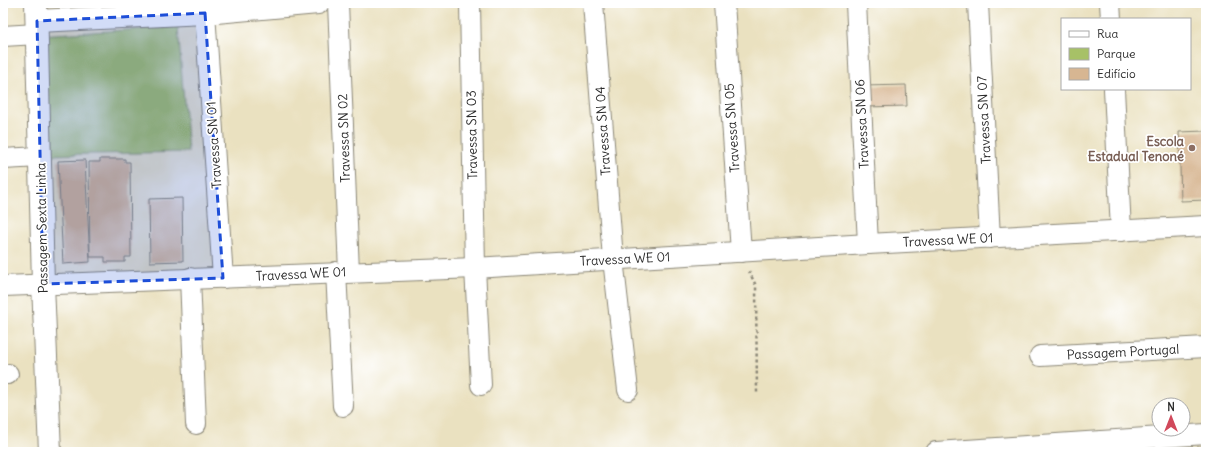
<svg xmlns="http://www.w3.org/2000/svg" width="1209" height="455" viewBox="0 0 1209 455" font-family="Delius,sans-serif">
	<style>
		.green { fill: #a7c167; stroke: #697649 }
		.building { fill: #d7b692 }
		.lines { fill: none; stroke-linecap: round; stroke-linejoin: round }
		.minor-casing { stroke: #8a8676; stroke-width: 22 }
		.tertiary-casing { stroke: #8a8676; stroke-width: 24 }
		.path { stroke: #8a8676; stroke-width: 2.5; stroke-dasharray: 3 3; stroke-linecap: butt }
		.minor { stroke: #fff; stroke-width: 20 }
		.tertiary { stroke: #fff; stroke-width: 22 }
		.marked { fill: #1d4ed8; fill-opacity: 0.2; stroke: #1d4ed8; stroke-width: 3; stroke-dasharray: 8 5; stroke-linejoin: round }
		.education-dot { fill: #8d6e63; stroke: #fff; stroke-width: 1.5 }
		.labels { text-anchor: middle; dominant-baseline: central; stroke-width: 3.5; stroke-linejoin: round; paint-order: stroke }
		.street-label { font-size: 13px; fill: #2b2b2b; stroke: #fff }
		.education-label { font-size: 13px; font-weight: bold; fill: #785e54; stroke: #fff; text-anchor: end }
	</style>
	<rect width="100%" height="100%" fill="#fff"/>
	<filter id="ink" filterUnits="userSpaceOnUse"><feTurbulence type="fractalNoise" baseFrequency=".025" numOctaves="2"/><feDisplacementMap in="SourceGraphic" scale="8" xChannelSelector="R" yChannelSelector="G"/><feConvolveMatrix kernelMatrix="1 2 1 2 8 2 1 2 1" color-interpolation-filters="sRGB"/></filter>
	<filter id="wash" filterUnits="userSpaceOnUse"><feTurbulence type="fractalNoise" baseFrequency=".012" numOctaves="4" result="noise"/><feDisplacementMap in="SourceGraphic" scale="16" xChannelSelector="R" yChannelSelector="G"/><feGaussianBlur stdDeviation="0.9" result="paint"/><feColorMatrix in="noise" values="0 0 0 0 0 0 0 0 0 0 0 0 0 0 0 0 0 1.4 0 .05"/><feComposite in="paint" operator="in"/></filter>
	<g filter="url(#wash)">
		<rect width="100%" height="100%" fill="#eae1c0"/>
		<polygon class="green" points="178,27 188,152 45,155 38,35"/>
		<g id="blocks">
			<g class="building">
				<polygon points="906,85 907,106 865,107 864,86"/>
				<polygon points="1206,131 1206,200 1181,201 1179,132"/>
				<polygon points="100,159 125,159 125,162 130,162 131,257 125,257 125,262 105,262 105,257 90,257 89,162 100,162"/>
				<polygon points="85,160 90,262 63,264 58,161"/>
				<polygon points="182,198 183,261 150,262 149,199"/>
			</g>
		</g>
	</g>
	<g filter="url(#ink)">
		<use href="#blocks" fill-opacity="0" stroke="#8a8676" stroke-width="1"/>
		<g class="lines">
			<g class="minor-casing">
				<g id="minor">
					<polyline points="338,3 349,272"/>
					<polyline points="470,3 475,268 481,385"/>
					<polyline points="593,3 613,259 628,390"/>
					<polyline points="724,3 741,252"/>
					<polyline points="856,3 868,244"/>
					<polyline points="978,3 990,238"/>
					<polyline points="1110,3 1111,19"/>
					<polyline points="205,13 223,278"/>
					<polyline points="3,36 37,34"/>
					<polyline points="1114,89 1121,231"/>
					<polyline points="3,159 40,157"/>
					<polyline points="336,272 343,406"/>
					<polyline points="190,278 196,424"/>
					<polyline points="3,286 475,268 868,244 1206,226"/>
					<polyline points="1040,356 1206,347"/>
					<polyline points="3,374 8,374"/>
					<polyline points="936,452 1206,434"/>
				</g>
			</g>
			<g class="tertiary-casing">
				<g id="tertiary">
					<polyline points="36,3 43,284 50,452"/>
					<polyline points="37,21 205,13 318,3"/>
				</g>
			</g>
			<polyline class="path" points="749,271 756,286 757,393"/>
			<use href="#minor" class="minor"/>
			<use href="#tertiary" class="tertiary"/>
		</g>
	</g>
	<path class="marked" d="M 205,13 L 223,278 L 43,284 L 37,21 Z"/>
	<circle class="education-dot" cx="1192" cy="148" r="4"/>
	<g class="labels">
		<g class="street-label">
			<text transform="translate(984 120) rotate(-93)">Travessa SN 07</text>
			<text transform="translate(862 124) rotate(-93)">Travessa SN 06</text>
			<text transform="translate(732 128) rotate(-94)">Travessa SN 05</text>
			<text transform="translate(603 131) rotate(-94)">Travessa SN 04</text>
			<text transform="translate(472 135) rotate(-91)">Travessa SN 03</text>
			<text transform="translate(344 138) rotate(-92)">Travessa SN 02</text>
			<text transform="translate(214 145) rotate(-94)">Travessa SN 01</text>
			<text transform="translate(42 228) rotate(-91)">Passagem Sexta Linha</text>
			<text transform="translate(948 240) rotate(-3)">Travessa WE 01</text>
			<text transform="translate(625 259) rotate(-3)">Travessa WE 01</text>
			<text transform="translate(301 274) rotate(-3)">Travessa WE 01</text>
			<text transform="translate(1123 352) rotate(-3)">Passagem Portugal</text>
		</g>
		<g class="education-label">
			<text x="1184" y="141">Escola<tspan x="1184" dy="15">Estadual Tenoné</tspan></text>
		</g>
	</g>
	<rect width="1209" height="455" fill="none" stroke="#fff" stroke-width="16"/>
	<rect x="1061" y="18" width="130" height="72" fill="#ffffff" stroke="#aaaaaa"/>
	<rect x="1069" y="31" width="20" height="6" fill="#ffffff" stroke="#aaaaaa"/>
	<text x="1097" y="38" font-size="12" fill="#2b2b2b">Rua</text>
	<rect x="1069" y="48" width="20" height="12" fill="#a7c167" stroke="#aaaaaa"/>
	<text x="1097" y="58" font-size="12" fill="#2b2b2b">Parque</text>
	<rect x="1069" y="68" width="20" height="12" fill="#d7b692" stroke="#aaaaaa"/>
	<text x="1097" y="78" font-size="12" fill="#2b2b2b">Edifício</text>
	<g transform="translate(1171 417)"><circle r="19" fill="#ffffff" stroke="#aaaaaa"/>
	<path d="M0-3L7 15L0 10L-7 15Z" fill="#d1495b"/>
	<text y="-6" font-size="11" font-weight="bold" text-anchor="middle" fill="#2b2b2b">N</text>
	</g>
</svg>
